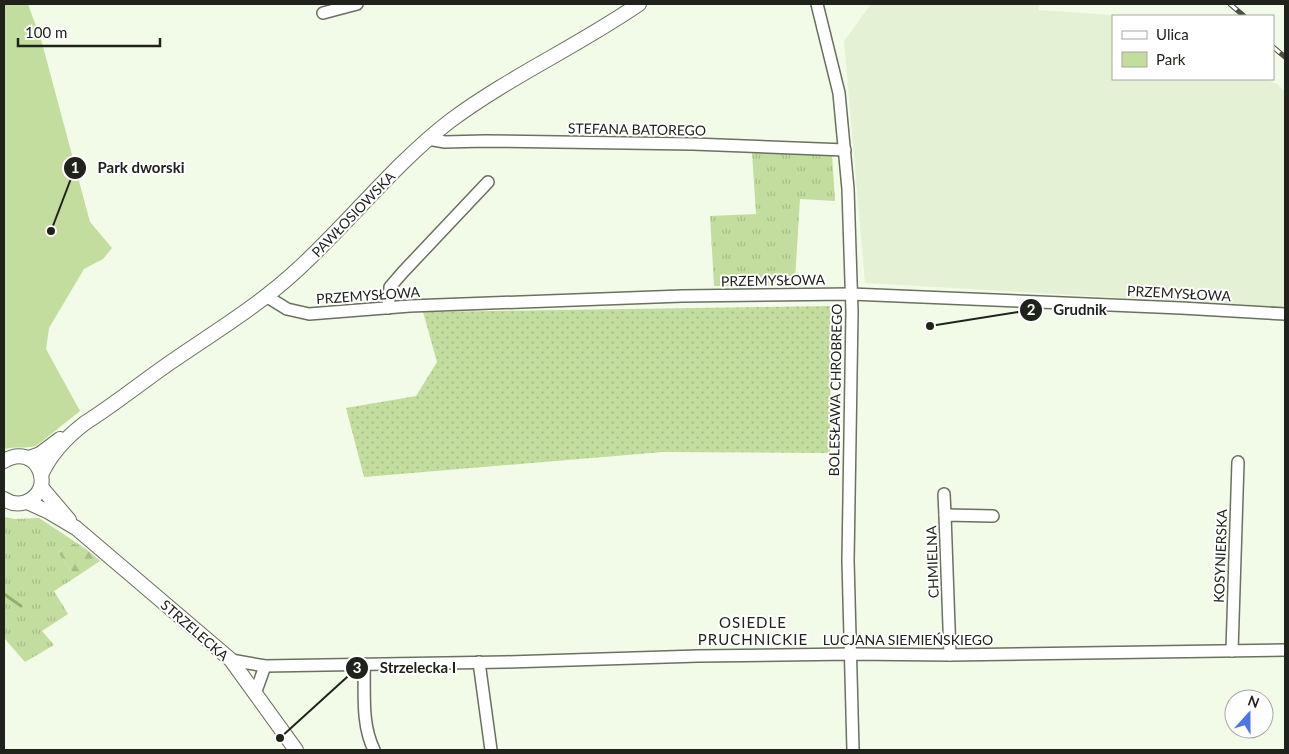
<svg xmlns="http://www.w3.org/2000/svg" width="1289" height="754" viewBox="0 0 1289 754" font-family="Lato,sans-serif">
	<style>
		.built { fill: #e5f1d5 }
		.grass { fill: url(#grass-tufts) }
		.forest { fill: url(#forest-firs) }
		.park { fill: #c3dd9e }
		.garden { fill: url(#garden-dots) }
		.lines { fill: none; stroke-linecap: round; stroke-linejoin: round }
		.stream { stroke: #94af6c; stroke-width: 3 }
		.minor-casing { stroke: #6a715f; stroke-width: 14 }
		.tertiary-casing { stroke: #6a715f; stroke-width: 16 }
		.minor { stroke: #fff; stroke-width: 11 }
		.tertiary { stroke: #fff; stroke-width: 14 }
		.rail-casing { stroke: #4b4f44; stroke-width: 5 }
		.rail { stroke: #fff; stroke-width: 3; stroke-dasharray: 9; stroke-linecap: butt }
		.labels { text-anchor: middle; dominant-baseline: central; stroke-width: 4; stroke-linejoin: round; paint-order: stroke }
		.street-label { font-size: 14px; fill: #20231b; stroke: #fff }
		.neighbourhood-label { font-size: 15px; letter-spacing: 1px; fill: #20231b; stroke: #fff }
		.leader { fill: none; stroke: #20231b; stroke-width: 2 }
		.callout-dot { fill: #20231b; stroke: #fff; stroke-width: 2 }
		.mark-label { font-size: 15px; text-anchor: middle; font-weight: bold; fill: #fff }
		.callout-label { font-size: 15px; text-anchor: middle; font-weight: bold; fill: #20231b; stroke: #fff; stroke-width: 4; stroke-linejoin: round; paint-order: stroke }
	</style>
	<defs>
		<pattern id="grass-tufts" width="24" height="20" patternUnits="userSpaceOnUse" patternTransform="scale(1.25)"><rect width="24" height="20" fill="#c3dd9e"/><path d="M3 7l-1-3M5 7V3M7 7l1-3M15 17l-1-3M17 17v-4M19 17l1-3" fill="none" stroke="#a7bd88"/></pattern>
		<pattern id="forest-firs" width="22" height="20" patternUnits="userSpaceOnUse" patternTransform="scale(1.25)"><rect width="22" height="20" fill="#c3dd9e"/><path d="M5 1l3.5 6h-7zM16 11l3.5 6h-7z" fill="#a7bd88"/></pattern>
		<pattern id="garden-dots" width="8" height="8" patternUnits="userSpaceOnUse" patternTransform="scale(1.25)"><rect width="8" height="8" fill="#c3dd9e"/><path d="M2 2h.1M6 6h.1" fill="none" stroke="#a7bd88" stroke-width="1.8" stroke-linecap="round"/></pattern>
	</defs>
	<rect width="100%" height="100%" fill="#f2fbe7"/>
	<polygon class="built" points="871,4 1039,4 1039,10 1128,16 1113,16 1113,79 1267,79 1277,84 1285,91 1285,307 865,283 844,41"/>
	<g class="grass">
		<polygon points="752,152 832,154 835,201 800,199 795,280 793,286 714,286 710,216 756,214"/>
		<path d="M 4,517 L 15,519 L 39,518 L 86,549 C 72,543 69,542 58,553 L 76,577 L 54,591 L 68,614 L 42,631 L 54,645 L 25,662 L 4,638 Z"/>
	</g>
	<polygon class="forest" points="74,544 86,549 100,561 76,577 58,553 66,545"/>
	<path class="park" d="M 4,4 L 28,4 L 42,43 L 90,222 L 112,248 L 103,259 L 84,269 L 49,328 L 46,349 L 80,411 L 36,446 C 25,449 16,446 4,449 Z"/>
	<polygon class="garden" points="831,306 830,453 663,452 364,477 346,408 416,396 437,362 423,312"/>
	<g class="lines">
		<polyline class="stream" points="4,594 21,606"/>
		<g class="minor-casing">
			<g id="minor">
				<polyline points="817,4 839,93 848,189 852,312 848,561 853,750"/>
				<polyline points="323,13 357,4"/>
				<polyline points="428,139 445,142 485,141 693,144 845,150"/>
				<polyline points="266,296 287,309 309,314 410,306 682,296 851,294 1181,308 1285,314"/>
				<polyline points="388,308 390,287 403,272 488,182"/>
				<polyline points="944,494 945,515"/>
				<polyline points="1232,651 1238,462"/>
				<polyline points="950,655 945,515 993,516"/>
				<polyline points="231,660 265,666 505,662 698,656 851,654 950,655 1285,650"/>
				<polyline points="479,662 491,750"/>
				<path d="M 364,664 C 365,694 361,723 374,750"/>
				<polyline points="255,694 265,666"/>
			</g>
		</g>
		<g class="tertiary-casing">
			<g id="tertiary">
				<polyline points="29,458 40,454 60,439"/>
				<path d="M 4,461 C 36,441 58,489 26,502 C 18,505 10,503 4,499"/>
				<path d="M 41,475 C 50,455 68,436 85,423 C 115,404 142,382 171,362 C 213,333 258,306 296,271 C 349,223 393,165 450,121 C 509,77 578,46 639,4"/>
				<polyline points="41,487 69,520"/>
				<polyline points="27,502 49,512 76,528 231,660 296,750"/>
			</g>
		</g>
		<use href="#minor" class="minor"/>
		<use href="#tertiary" class="tertiary"/>
		<g class="rail-casing">
			<g id="rail">
				<polyline points="1230,4 1244,16"/>
				<polyline points="1273,47 1285,57"/>
			</g>
		</g>
		<use href="#rail" class="rail"/>
	</g>
	<g class="labels">
		<g class="street-label">
			<text transform="translate(637 129) rotate(1)">STEFANA BATOREGO</text>
			<text transform="translate(353 214) rotate(-46)">PAWŁOSIOWSKA</text>
			<text transform="translate(773 280) rotate(-1)">PRZEMYSŁOWA</text>
			<text transform="translate(1179 293) rotate(3)">PRZEMYSŁOWA</text>
			<text transform="translate(368 295) rotate(-4)">PRZEMYSŁOWA</text>
			<text transform="translate(835 390) rotate(-89)">BOLESŁAWA CHROBREGO</text>
			<text transform="translate(1220 556) rotate(-88)">KOSYNIERSKA</text>
			<text transform="translate(932 562) rotate(-92)">CHMIELNA</text>
			<text transform="translate(195 630) rotate(41)">STRZELECKA</text>
			<text x="908" y="639">LUCJANA SIEMIEŃSKIEGO</text>
		</g>
		<g class="neighbourhood-label">
			<text x="753" y="622">OSIEDLE<tspan x="753" dy="17">PRUCHNICKIE</tspan></text>
		</g>
	</g>
	<path class="leader" d="M51 231L75 168M930 326L1031 310M280 738L357 668"/>
	<g class="callout-dot">
		<circle cx="51" cy="231" r="5"/>
		<circle cx="930" cy="326" r="5"/>
		<circle cx="280" cy="738" r="5"/>
		<circle cx="75" cy="168" r="12"/>
		<circle cx="1031" cy="310" r="12"/>
		<circle cx="357" cy="668" r="12"/>
	</g>
	<g class="mark-label">
		<text x="75" y="173">1</text>
		<text x="1031" y="315">2</text>
		<text x="357" y="673">3</text>
	</g>
	<g class="callout-label">
		<text x="141" y="173">Park dworski</text>
		<text x="1080" y="315">Grudnik</text>
		<text x="418" y="673">Strzelecka I</text>
	</g>
	<rect width="1289" height="754" fill="none" stroke="#20231b" stroke-width="10"/>
	<rect x="1112" y="15" width="162" height="65" fill="#ffffff" stroke="#a6a7a4"/>
	<rect x="1122" y="31" width="25" height="8" fill="#ffffff" stroke="#a6a7a4"/>
	<text x="1156" y="40" font-size="15" fill="#20231b">Ulica</text>
	<rect x="1122" y="52" width="25" height="15" fill="#c3dd9e" stroke="#a6a7a4"/>
	<text x="1156" y="65" font-size="15" fill="#20231b">Park</text>
	<g transform="translate(1249 714) rotate(21)"><circle r="24" fill="#ffffff" stroke="#a6a7a4"/>
	<path d="M0-4L9 19L0 12L-9 19Z" fill="#4c75e8"/>
	<text y="-8" font-size="14" font-weight="bold" text-anchor="middle" fill="#20231b">N</text>
	</g>
	<path d="M18 38v8h142v-8" fill="none" stroke="#20231b" stroke-width="2.5"/>
	<text x="25" y="38" font-size="15" fill="#20231b" stroke="#ffffff" stroke-width="4" paint-order="stroke">100 m</text>
</svg>
